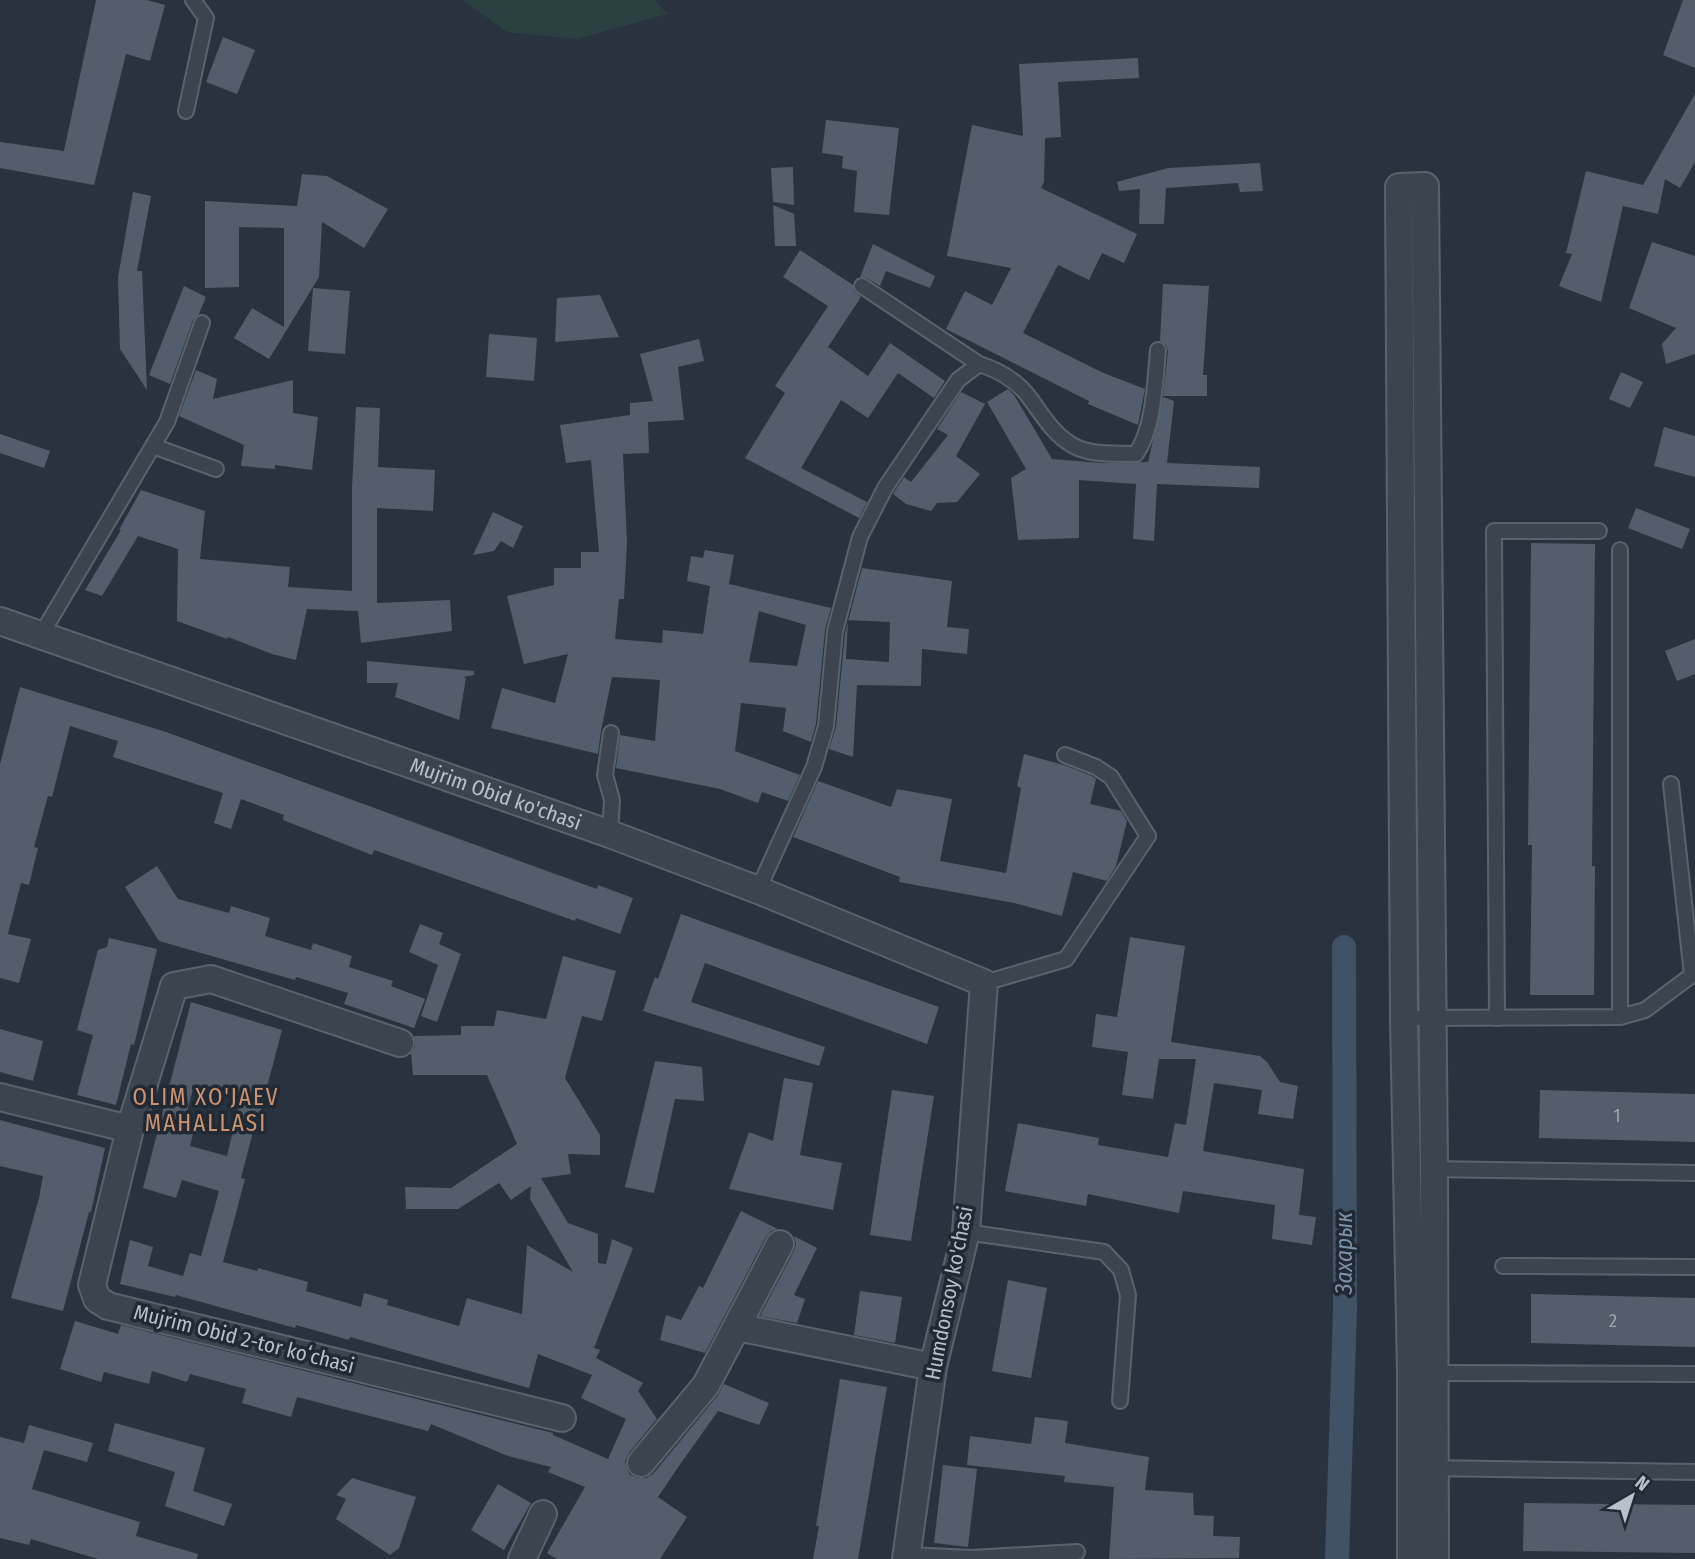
<svg xmlns="http://www.w3.org/2000/svg" width="1695" height="1559" viewBox="0 0 1695 1559" font-family="'Fira Sans Condensed',sans-serif">
	<style>
		.green { fill: #2b4141 }
		.lines { fill: none; stroke-linecap: round; stroke-linejoin: round }
		.canal { stroke: #3f5266; stroke-width: 24 }
		.building { fill: #535e6c; fill-rule: evenodd }
		.service-casing { stroke: #5a636c; stroke-width: 18 }
		.minor-casing { stroke: #5a636c; stroke-width: 30 }
		.service { stroke: #3c454f; stroke-width: 14 }
		.minor { stroke: #3c454f; stroke-width: 26 }
		.labels { text-anchor: middle; dominant-baseline: central; stroke-width: 7; stroke-linejoin: round; paint-order: stroke }
		.number-label { font-size: 18px; fill: #9fa8b2 }
		.street-label { font-size: 21px; fill: #b8c0c9; stroke: #212a34 }
		.neighbourhood-label { font-size: 23px; letter-spacing: 2px; fill: #cd936f; stroke: #212a34 }
		.water-label { font-size: 23px; font-style: italic; fill: #7c92aa; stroke: #212a34 }
	</style>
	<rect width="100%" height="100%" fill="#28333f"/>
	<polygon class="green" points="463,0 654,0 668,14 576,39 507,32"/>
	<g class="lines">
		<polyline class="canal" points="1337,1559 1345,1310 1344,947"/>
	</g>
	<g class="building">
		<polygon points="96,0 147,0 165,5 150,61 126,54 94,185 0,168 0,142 64,151"/>
		<polygon points="1683,0 1695,0 1695,68 1663,55"/>
		<polygon points="223,37 255,50 237,94 206,82"/>
		<polygon points="1138,58 1139,78 1058,82 1061,137 1045,138 1044,182 1041,188 1137,234 1124,263 1102,253 1089,280 1058,265 1023,333 1101,372 1145,389 1138,425 1088,404 1089,401 946,329 965,291 992,305 1011,268 947,256 972,125 1023,136 1019,64"/>
		<polygon points="1695,94 1695,162 1680,188 1665,179 1658,214 1623,206 1601,302 1559,286 1572,254 1566,253 1586,171 1643,185"/>
		<polygon points="826,120 899,128 889,215 854,212 857,171 842,168 843,156 822,153"/>
		<polygon points="1260,163 1263,191 1240,192 1238,183 1166,188 1164,224 1139,224 1140,189 1119,191 1117,182 1168,168"/>
		<polygon points="793,167 794,205 773,202 771,168"/>
		<polygon points="302,174 327,176 388,209 364,248 322,222 319,277 269,359 234,338 252,308 284,327 284,228 239,227 239,287 205,288 205,201 297,206"/>
		<polygon points="133,192 151,196 137,271 142,271 147,390 120,349 118,277"/>
		<polygon points="773,205 794,214 796,246 775,246"/>
		<polygon points="1652,242 1695,256 1695,354 1666,364 1662,344 1676,328 1629,308"/>
		<polygon points="873,244 935,276 930,288 886,271 880,286 867,278 860,277"/>
		<polygon points="800,250 853,285 854,291 861,297 828,347 868,376 890,343 945,381 934,398 898,373 868,418 841,400 801,468 867,502 859,518 745,458 785,393 775,386 828,306 783,277"/>
		<polygon points="1163,284 1209,286 1203,375 1207,375 1207,396 1163,396 1168,351 1166,345 1160,341"/>
		<polygon points="184,286 206,297 199,314 193,320 170,384 149,375"/>
		<polygon points="313,288 350,291 345,354 308,351"/>
		<polygon points="600,295 619,337 555,342 557,298"/>
		<polygon points="489,334 537,338 534,381 486,377"/>
		<path d="M 699,339 L 704,361 L 678,367 L 684,420 L 648,422 L 649,453 L 623,454 L 627,542 L 624,599 L 619,599 L 615,639 L 662,643 L 663,630 L 703,634 L 710,586 L 687,581 L 691,556 L 703,558 L 705,550 L 734,555 L 729,584 L 831,608 L 825,630 L 816,724 L 811,742 L 783,731 L 786,708 L 741,703 L 735,751 L 800,775 L 788,801 L 762,792 L 758,803 L 720,789 L 616,768 L 620,735 L 655,741 L 660,680 L 612,677 L 601,731 L 598,754 L 491,728 L 502,688 L 555,703 L 568,654 L 524,664 L 507,596 L 554,585 L 554,568 L 581,568 L 581,552 L 599,552 L 591,460 L 566,463 L 560,425 L 630,415 L 630,403 L 653,401 L 640,354 ZM 759,611 L 806,625 L 797,666 L 749,662 Z"/>
		<polygon points="196,370 217,379 213,399 293,380 293,413 318,417 312,470 275,465 275,469 241,466 244,445 179,416"/>
		<polygon points="1621,372 1643,382 1630,408 1609,399"/>
		<polygon points="1008,389 1014,395 1052,459 1102,463 1148,462 1163,397 1174,401 1167,463 1260,467 1259,488 1157,484 1154,541 1133,539 1136,484 1079,480 1079,538 1018,540 1011,478 1026,469 987,402"/>
		<polygon points="961,392 985,404 956,456 980,474 957,502 937,503 931,511 906,504 893,494 904,477 911,482 948,435 937,429"/>
		<polygon points="356,407 380,408 378,467 435,470 433,511 377,508 377,603 450,600 452,631 361,643 358,611 307,609 296,660 272,654 228,637 227,639 177,621 178,549 138,536 102,596 85,590 121,530 119,530 141,490 205,511 200,559 290,567 288,587 352,591 352,488"/>
		<polygon points="1664,427 1695,436 1695,477 1654,466"/>
		<polygon points="0,434 50,451 44,468 0,453"/>
		<polygon points="1636,508 1690,529 1682,549 1628,528"/>
		<polygon points="493,512 523,526 513,548 501,541 494,551 473,555"/>
		<polygon points="1531,543 1595,544 1592,866 1595,866 1594,995 1530,995 1532,845 1528,845"/>
		<path d="M 862,568 L 952,581 L 947,627 L 969,629 L 967,654 L 922,649 L 921,686 L 857,685 L 853,757 L 829,749 L 836,727 L 845,633 ZM 848,620 L 890,622 L 889,662 L 846,659 Z"/>
		<polygon points="1695,639 1695,674 1677,681 1665,651"/>
		<polygon points="367,661 474,671 474,675 463,677 466,678 459,720 395,697 398,683 367,683"/>
		<polygon points="20,687 166,732 547,871 597,889 598,885 633,898 620,934 576,918 575,921 374,850 372,855 283,820 284,815 241,799 231,829 214,823 223,793 113,757 118,741 70,726 52,797 48,796 34,847 38,848 29,885 21,883 8,934 31,939 19,983 0,978 0,764"/>
		<polygon points="1024,754 1067,766 1092,776 1096,779 1090,804 1121,811 1127,821 1116,866 1107,881 1073,872 1062,916 1014,903 899,882 900,877 793,837 818,781 891,807 897,789 952,799 940,861 1006,873 1021,788 1017,786"/>
		<polygon points="157,866 178,899 229,913 231,906 270,918 265,936 311,950 313,943 352,956 349,967 393,981 391,986 425,999 414,1028 344,1004 348,993 296,977 295,980 159,941 125,887"/>
		<polygon points="681,914 939,1007 927,1044 705,963 691,1002 825,1047 819,1066 643,1011 655,977 658,979"/>
		<polygon points="420,924 443,933 439,944 461,954 437,1022 421,1016 438,965 409,952"/>
		<polygon points="1130,937 1185,946 1171,1042 1260,1056 1267,1062 1280,1082 1298,1086 1293,1119 1258,1114 1262,1090 1214,1083 1203,1151 1304,1169 1299,1215 1316,1217 1312,1245 1272,1239 1275,1205 1183,1191 1179,1213 1088,1194 1086,1206 1005,1191 1018,1123 1099,1138 1098,1145 1168,1157 1175,1123 1186,1125 1196,1059 1159,1059 1153,1099 1122,1095 1128,1052 1092,1047 1096,1014 1117,1017"/>
		<polygon points="109,938 157,949 134,1045 131,1044 116,1105 77,1095 93,1035 77,1030 98,950 107,947"/>
		<path d="M 563,956 L 616,971 L 602,1021 L 582,1016 L 565,1078 L 600,1135 L 600,1155 L 568,1154 L 571,1174 L 541,1178 L 568,1223 L 598,1234 L 598,1263 L 606,1264 L 612,1239 L 633,1248 L 594,1348 L 600,1350 L 596,1358 L 643,1383 L 638,1391 L 657,1419 L 629,1453 L 625,1461 L 627,1469 L 630,1475 L 638,1478 L 646,1478 L 653,1474 L 718,1395 L 724,1384 L 769,1403 L 759,1425 L 718,1411 L 679,1466 L 658,1497 L 687,1517 L 660,1559 L 557,1559 L 547,1553 L 585,1487 L 548,1472 L 551,1467 L 508,1456 L 431,1424 L 428,1431 L 297,1397 L 291,1417 L 242,1403 L 246,1389 L 190,1374 L 187,1382 L 152,1371 L 149,1384 L 104,1372 L 101,1382 L 60,1369 L 75,1321 L 118,1334 L 121,1325 L 553,1433 L 553,1435 L 608,1459 L 626,1419 L 581,1398 L 592,1375 L 538,1354 L 529,1388 L 350,1337 L 349,1340 L 296,1325 L 295,1328 L 176,1295 L 175,1297 L 120,1284 L 130,1240 L 153,1247 L 148,1266 L 183,1276 L 190,1253 L 201,1256 L 219,1191 L 182,1180 L 176,1198 L 143,1188 L 191,1002 L 282,1030 L 257,1125 L 255,1124 L 241,1178 L 245,1179 L 223,1262 L 257,1271 L 258,1268 L 308,1282 L 306,1291 L 361,1307 L 364,1293 L 388,1300 L 387,1305 L 459,1326 L 467,1298 L 522,1314 L 527,1245 L 573,1272 L 530,1199 L 531,1186 L 511,1200 L 499,1183 L 458,1209 L 406,1209 L 405,1187 L 451,1188 L 517,1144 L 487,1075 L 413,1075 L 411,1053 L 415,1047 L 414,1036 L 461,1035 L 461,1026 L 494,1026 L 497,1010 L 546,1019 ZM 194,1085 L 241,1097 L 227,1156 L 190,1146 L 196,1122 L 185,1119 Z"/>
		<polygon points="0,1029 43,1041 33,1081 0,1072"/>
		<polygon points="655,1061 702,1067 704,1101 675,1099 654,1193 625,1187"/>
		<polygon points="784,1078 813,1083 800,1155 842,1163 833,1210 729,1189 749,1132 773,1141"/>
		<polygon points="892,1090 934,1096 911,1241 870,1235"/>
		<polygon points="1540,1090 1695,1094 1695,1142 1539,1138"/>
		<polygon points="0,1120 105,1148 91,1212 89,1212 63,1311 11,1298 39,1198 43,1176 0,1166"/>
		<polygon points="741,1211 778,1229 771,1231 766,1237 705,1353 660,1340 666,1315 681,1320 699,1286 703,1288"/>
		<polygon points="794,1236 817,1248 794,1295 805,1299 797,1323 760,1316 794,1251 796,1244"/>
		<polygon points="1008,1280 1047,1288 1031,1378 992,1371"/>
		<polygon points="860,1291 902,1297 895,1343 854,1335"/>
		<polygon points="1531,1294 1695,1298 1695,1347 1531,1343"/>
		<polygon points="840,1379 887,1387 858,1559 813,1559 819,1526 816,1526"/>
		<polygon points="1035,1417 1068,1421 1065,1443 1149,1457 1145,1490 1193,1493 1194,1515 1214,1516 1213,1536 1240,1537 1239,1558 1109,1559 1114,1487 1064,1482 1065,1476 967,1465 970,1436 1031,1444"/>
		<polygon points="115,1423 205,1448 193,1491 232,1504 224,1526 165,1506 175,1472 108,1451"/>
		<polygon points="29,1425 93,1443 87,1462 44,1450 32,1489 140,1522 136,1536 198,1554 197,1559 98,1559 31,1539 29,1545 0,1538 0,1437 24,1443"/>
		<polygon points="943,1465 977,1469 968,1547 934,1543"/>
		<polygon points="352,1478 416,1497 399,1548 390,1555 336,1519 346,1499 336,1495"/>
		<polygon points="498,1484 531,1503 504,1550 471,1530"/>
		<polygon points="1524,1503 1695,1505 1695,1553 1523,1551"/>
	</g>
	<g class="lines">
		<g class="service-casing">
			<g id="service">
				<polyline points="186,111 206,18 193,0"/>
				<polyline points="862,286 979,364"/>
				<polyline points="153,446 216,469"/>
				<polyline points="41,635 167,422 202,323"/>
				<polyline points="610,834 612,800 605,775 611,733"/>
				<path d="M 758,890 L 814,767 L 826,726 L 835,631 L 860,537 L 885,488 L 958,380 L 979,364 C 998,370 1017,381 1029,397 C 1042,414 1052,433 1072,445 C 1091,456 1115,453 1136,454 C 1154,428 1155,382 1158,350"/>
				<polyline points="984,983 1066,959 1148,836 1111,777 1096,767 1065,755"/>
				<polyline points="1620,1017 1620,550"/>
				<polyline points="1404,1018 1620,1017 1645,1010 1692,975 1671,784"/>
				<polyline points="1497,1018 1494,531 1599,531"/>
				<polyline points="1430,1169 1695,1173"/>
				<polyline points="966,1232 1104,1252 1121,1270 1128,1295 1120,1401"/>
				<polyline points="1503,1266 1695,1267"/>
				<polyline points="1430,1373 1695,1374"/>
				<polyline points="1430,1468 1695,1472"/>
				<polyline points="907,1555 972,1558 1077,1552"/>
			</g>
		</g>
		<g class="minor-casing">
			<g id="minor">
				<path id="s1" d="M 0,621 L 610,834 L 758,890 L 984,983 L 966,1232 L 933,1367 L 906,1559"/>
				<polyline points="400,1043 211,979 174,986 130,1129 92,1285 97,1299 108,1306 562,1418"/>
				<polyline points="0,1097 130,1129"/>
				<polyline points="737,1327 933,1367"/>
				<polyline points="641,1463 706,1385 780,1244"/>
				<polyline points="522,1559 543,1514"/>
				<polyline points="1411,1559 1411,1373 1404,1018 1399,187 1425,186 1434,1169 1435,1559"/>
			</g>
		</g>
		<use href="#service" class="service"/>
		<use href="#minor" class="minor"/>
	</g>
	<g class="labels">
		<g class="number-label">
			<text x="1617" y="1116">1</text>
			<text x="1613" y="1321">2</text>
		</g>
		<g class="street-label">
			<text stroke="none"><textPath href="#s1" startOffset="525">Mujrim Obid ko'chasi</textPath></text>
			<text transform="translate(949 1293) rotate(-79)">Humdonsoy ko'chasi</text>
			<text transform="translate(244 1339) rotate(14)">Mujrim Obid 2-tor koʻchasi</text>
		</g>
		<g class="neighbourhood-label">
			<text x="206" y="1097">OLIM XO'JAEV<tspan x="206" dy="26">MAHALLASI</tspan></text>
		</g>
		<g class="water-label">
			<text transform="translate(1344 1253) rotate(-90)">Захарык</text>
		</g>
	</g>
	<g transform="translate(1632 1496) rotate(39)" stroke="#212a34" stroke-width="5" paint-order="stroke">
	<path d="M0-5L12 26L0 18L-12 26Z" fill="#b8c0c9"/>
	<text y="-10" font-size="19" font-weight="bold" text-anchor="middle" fill="#b8c0c9">N</text>
	</g>
</svg>
